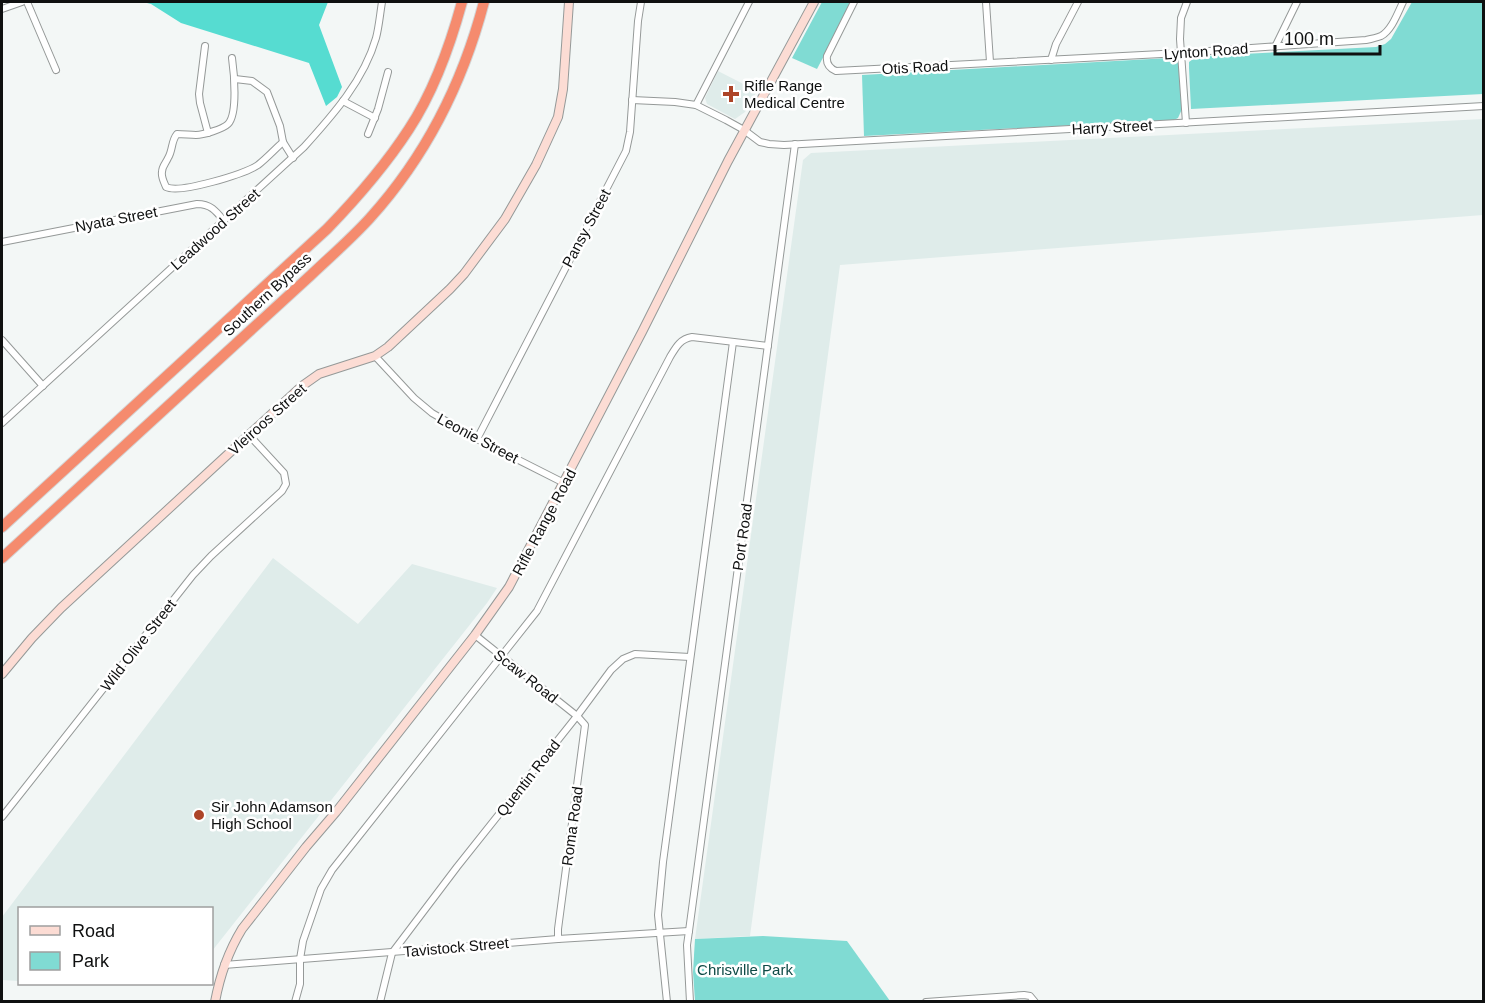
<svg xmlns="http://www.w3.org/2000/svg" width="1485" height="1003" viewBox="0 0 1485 1003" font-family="Arial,sans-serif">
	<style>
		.built { fill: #dfecea }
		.green { fill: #80dbd3 }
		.forest { fill: #56dcd1 }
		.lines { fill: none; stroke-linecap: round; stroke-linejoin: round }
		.street-casing { stroke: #959998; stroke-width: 8 }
		.secondary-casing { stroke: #959998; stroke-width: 10 }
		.highway-casing { stroke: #d4d4d4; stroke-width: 12 }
		.street { stroke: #fff; stroke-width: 6 }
		.secondary { stroke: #fcdcd4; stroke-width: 8 }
		.highway { stroke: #f58b6e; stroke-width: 10 }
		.poi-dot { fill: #ad4427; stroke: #fff; stroke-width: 2 }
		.labels { text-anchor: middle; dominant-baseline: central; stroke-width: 5; stroke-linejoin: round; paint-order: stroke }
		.street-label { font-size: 15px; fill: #0f1010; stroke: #fff }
		.poi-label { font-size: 15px; fill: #0f1010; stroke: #fff; text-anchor: start }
		.park-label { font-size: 15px; fill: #0e4a46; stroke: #fff }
	</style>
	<rect width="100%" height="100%" fill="#f3f7f6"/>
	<g class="built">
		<polygon points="718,71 757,91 745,112 735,119 707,104 705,98"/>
		<polygon points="1483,119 1483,215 840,265 750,936 695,939 803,160 811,153"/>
		<polygon points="273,558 358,624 412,564 497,588 487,603 212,951 212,908 20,908 19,981 2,980 2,917"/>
	</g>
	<g class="green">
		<polygon points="822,2 852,2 817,69 792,58"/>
		<polygon points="1412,2 1483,2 1483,94 1191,109 1189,68 1189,62 1193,59 1205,56 1376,47 1385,44 1391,39"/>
		<polygon points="1169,58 1176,60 1179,65 1182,109 1178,118 1174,120 864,136 862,75"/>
		<polygon points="763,936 847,941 890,1001 695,1001 693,972 695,939"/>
	</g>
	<polygon class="forest" points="143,2 328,2 319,25 342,87 337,97 326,106 309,63 181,23 151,4"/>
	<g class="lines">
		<g class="street-casing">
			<g id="street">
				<polyline points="27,2 56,70"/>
				<path d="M 854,2 L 827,56 C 826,63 829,68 836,71 L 1181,53 L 1366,40 C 1371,39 1376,38 1381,36 C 1392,30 1398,12 1403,2"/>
				<polyline points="986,2 990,62"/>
				<polyline points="2,9 22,2"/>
				<polyline points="205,46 199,94 200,103 208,133"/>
				<polyline points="1275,47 1297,2"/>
				<path d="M 232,58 C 234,72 238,114 228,124 C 223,129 203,135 196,135 C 190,135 184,134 177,134 C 171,141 173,150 168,158 C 166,163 162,166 162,172 C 161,177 164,182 166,187 C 180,194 244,174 258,165 C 267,158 275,149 283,142"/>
				<polyline points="1051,60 1056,44 1078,2"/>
				<polyline points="235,79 252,81 267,92 280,126 283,142 293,158"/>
				<polyline points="632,100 675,102 696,105 726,120 744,130 760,142 769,144 784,145 1484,106"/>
				<polyline points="343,101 375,118"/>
				<polyline points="696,105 749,2"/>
				<polyline points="1186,123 1180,39 1181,18 1187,2"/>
				<polyline points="368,134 378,109 388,72"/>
				<path d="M 2,242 L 197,204 C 211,204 216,211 224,221"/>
				<polyline points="2,340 43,386"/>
				<polyline points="375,356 414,398 432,413 477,439 564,483"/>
				<path d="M 2,423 L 304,147 C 333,115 364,80 376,38 C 379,27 380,14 382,2"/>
				<polyline points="477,439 626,151 630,132 638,21 641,2"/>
				<polyline points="475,635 577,716 585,725 558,929 558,939"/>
				<polyline points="2,817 193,575 211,556 282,491 286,484 284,473 249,435"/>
				<polyline points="224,965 558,939 689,931"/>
				<path d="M 295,1002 L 300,984 L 300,959 L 303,941 L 321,889 L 332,870 L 537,611 L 670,357 C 676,347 680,339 692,337 L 768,346"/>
				<polyline points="380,1002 392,953 457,867 577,716 611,670 623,659 635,654 690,657"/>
				<polyline points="667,1002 658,915 663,862 733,342"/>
				<polyline points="690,1002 687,945 689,931 795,144"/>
				<polyline points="926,1002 1024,995 1030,996 1035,1002"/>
			</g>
		</g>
		<g class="secondary-casing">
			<g id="secondary">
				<polyline points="2,674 32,638 61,608 302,386 319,374 375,356 388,347 450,289 464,274 505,219 536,165 558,117 563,89 569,2"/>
				<path d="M 215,1002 C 220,975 228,952 242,929 L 306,847 L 336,812 L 475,635 L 509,587 L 642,332 L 728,161 L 814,2"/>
			</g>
		</g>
		<g class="highway-casing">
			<g id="highway">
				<path d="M 2,527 L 327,229 C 357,198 385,166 409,129 C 434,91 450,46 462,2"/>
				<path d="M 2,558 L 311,275 C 331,256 352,238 370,218 C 426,156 463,82 484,2"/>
			</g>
		</g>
		<use href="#street" class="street"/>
		<use href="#secondary" class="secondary"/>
		<use href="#highway" class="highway"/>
	</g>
	<g class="poi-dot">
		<path d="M728 85h6v6h6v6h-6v6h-6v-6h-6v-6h6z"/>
		<circle cx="199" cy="815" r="6"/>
	</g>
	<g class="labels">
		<g class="street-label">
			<text transform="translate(1206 51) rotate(-4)">Lynton Road</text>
			<text transform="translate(915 67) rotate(-3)">Otis Road</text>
			<text transform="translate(1112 127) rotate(-3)">Harry Street</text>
			<text transform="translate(116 219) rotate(-11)">Nyata Street</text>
			<text transform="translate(586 228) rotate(-62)">Pansy Street</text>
			<text transform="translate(215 229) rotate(-42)">Leadwood Street</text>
			<text transform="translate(267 294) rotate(-43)">Southern Bypass</text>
			<text transform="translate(267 419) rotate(-42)">Vleiroos Street</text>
			<text transform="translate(478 438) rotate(28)">Leonie Street</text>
			<text transform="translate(544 522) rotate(-62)">Rifle Range Road</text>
			<text transform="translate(742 537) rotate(-82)">Port Road</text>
			<text transform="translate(138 645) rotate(-52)">Wild Olive Street</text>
			<text transform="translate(526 676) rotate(38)">Scaw Road</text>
			<text transform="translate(528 778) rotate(-52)">Quentin Road</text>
			<text transform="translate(572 826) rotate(-82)">Roma Road</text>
			<text transform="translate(456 947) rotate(-5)">Tavistock Street</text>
		</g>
		<g class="poi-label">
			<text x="744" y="85">Rifle Range<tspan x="744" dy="17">Medical Centre</tspan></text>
			<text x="211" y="806">Sir John Adamson<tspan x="211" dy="17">High School</tspan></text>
		</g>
		<g class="park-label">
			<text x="745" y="969">Chrisville Park</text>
		</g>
	</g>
	<rect width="1485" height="1003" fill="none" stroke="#0f1010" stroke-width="6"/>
	<rect x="18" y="907" width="195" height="78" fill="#ffffff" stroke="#9f9f9f" stroke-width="1.5"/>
	<rect x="30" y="926" width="30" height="9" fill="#fcdcd4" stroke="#9f9f9f" stroke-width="1.5"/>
	<text x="72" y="937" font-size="18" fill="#0f1010">Road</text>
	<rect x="30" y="952" width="30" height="18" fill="#80dbd3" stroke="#9f9f9f" stroke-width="1.5"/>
	<text x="72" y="967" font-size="18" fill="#0f1010">Park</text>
	<path d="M1275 45v9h105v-9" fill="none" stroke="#0f1010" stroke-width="3"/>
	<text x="1284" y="45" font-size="18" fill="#0f1010" stroke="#ffffff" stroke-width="4.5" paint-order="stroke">100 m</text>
</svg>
